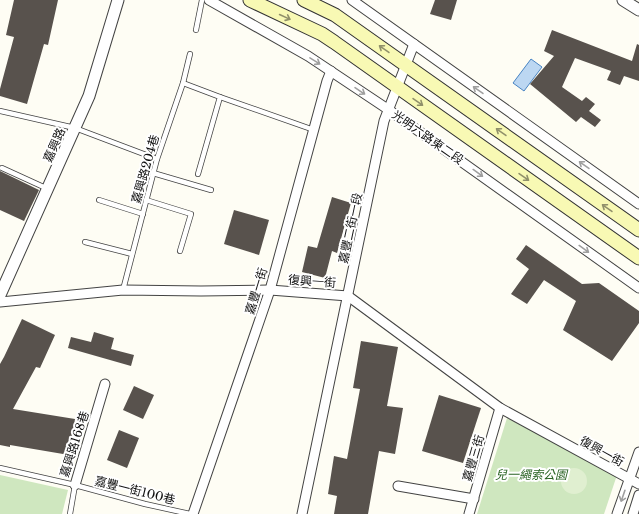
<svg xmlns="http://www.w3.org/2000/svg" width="639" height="514" viewBox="0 0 639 514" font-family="'Libre Baskerville','Noto Sans TC',serif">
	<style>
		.green { fill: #cfe7bf }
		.pitch { fill: #e0efd0 }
		.water { fill: #bcd7f2; stroke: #4884c3 }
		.building { fill: #58524d }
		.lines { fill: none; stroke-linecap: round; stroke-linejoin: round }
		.service-casing { stroke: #434343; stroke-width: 6 }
		.minor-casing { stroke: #434343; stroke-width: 11 }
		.tertiary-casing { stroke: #434343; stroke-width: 13 }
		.secondary-casing { stroke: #323232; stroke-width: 15 }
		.service { stroke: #fff; stroke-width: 4.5 }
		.minor { stroke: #fff; stroke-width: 9 }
		.tertiary { stroke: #fff; stroke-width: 11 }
		.secondary { stroke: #f8f9b4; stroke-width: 13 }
		.oneway { stroke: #90906a }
		.oneway2 { stroke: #9f9f9f }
		.labels { text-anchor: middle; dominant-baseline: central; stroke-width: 4; stroke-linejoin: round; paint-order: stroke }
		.street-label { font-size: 12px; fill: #101010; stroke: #fff }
		.park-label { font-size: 12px; font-style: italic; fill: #2a6324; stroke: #fff }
	</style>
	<rect width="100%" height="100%" fill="#fefdf4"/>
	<g class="green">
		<polygon points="507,418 617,475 604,514 477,514"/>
		<polygon points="0,475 68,490 62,514 0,514"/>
	</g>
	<circle class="pitch" cx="574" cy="481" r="13"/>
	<polygon class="water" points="531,59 542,67 524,91 513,83"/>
	<g class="building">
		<polygon points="14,0 58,0 48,45 44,44 27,104 0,96 0,89 14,37 6,35"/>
		<polygon points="435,0 457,0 451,20 430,14"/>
		<polygon points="552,30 632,61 637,44 639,45 639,81 624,76 620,85 607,80 611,71 575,58 562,87 582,101 586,97 595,104 589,111 601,120 595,127 581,117 576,122 530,84 554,56 544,51"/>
		<polygon points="0,171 39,190 24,221 0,210"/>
		<polygon points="332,197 351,203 337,253 332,251 325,278 302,272 308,246 317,248"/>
		<polygon points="234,210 269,220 259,255 224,244"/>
		<polygon points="526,245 582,284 599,283 639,311 639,323 612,361 563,330 576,301 544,280 527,304 511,294 529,269 516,259"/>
		<polygon points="22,319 55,335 40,368 36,367 13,409 75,419 69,455 10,445 10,447 0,445 0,364 4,357"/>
		<polygon points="94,332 114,338 111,349 134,355 131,366 68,348 71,337 91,342"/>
		<polygon points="361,341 398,347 387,406 403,408 395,454 379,451 368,514 334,514 337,496 328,494 334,456 347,459 360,389 353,388"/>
		<polygon points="134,386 154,395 143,419 123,410"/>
		<polygon points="439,395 481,408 463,463 422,451"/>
		<polygon points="119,430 139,438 127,468 107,460"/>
	</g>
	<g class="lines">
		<g class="service-casing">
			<g id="service">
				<polyline points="196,30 202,0"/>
				<polyline points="183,83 220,97 198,174"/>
				<polyline points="220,97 314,130"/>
				<polyline points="0,111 75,128 157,159"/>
				<polyline points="2,168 48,189"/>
				<polyline points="153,173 211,190"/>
				<polyline points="99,200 143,214"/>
				<polyline points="146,200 191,214 180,251"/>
				<polyline points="85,242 132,254"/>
				<polyline points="123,290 157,159 183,83 190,54"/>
				<polyline points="0,468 75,485 145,504 190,514"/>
				<polyline points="70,514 75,485"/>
			</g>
		</g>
		<g class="minor-casing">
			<g id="minor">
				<polyline points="209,0 308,56 389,110 639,288"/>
				<polyline points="352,0 639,204"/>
				<polyline points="0,302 123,290 201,291 270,290 348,296 500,408 639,484"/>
				<polyline points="75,485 105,384"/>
				<polyline points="398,486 474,499"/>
				<polyline points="193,514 270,290 327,81 331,71"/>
				<polyline points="302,514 384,121 414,44"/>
				<polyline points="469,514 500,408"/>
				<polyline points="617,514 639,452"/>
				<polyline points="633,514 639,495"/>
			</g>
		</g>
		<g class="tertiary-casing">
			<g id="tertiary">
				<polyline points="623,0 639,10"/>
				<polyline points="0,295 89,96 118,0"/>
			</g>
		</g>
		<g class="secondary-casing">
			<g id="secondary">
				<polyline points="250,0 322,34 334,42 639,258"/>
				<polyline points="304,0 335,15 639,230"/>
			</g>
		</g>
		<use href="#service" class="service"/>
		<use href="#minor" class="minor"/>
		<use href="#tertiary" class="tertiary"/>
		<use href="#secondary" class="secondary"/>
	</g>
	<defs><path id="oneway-shaft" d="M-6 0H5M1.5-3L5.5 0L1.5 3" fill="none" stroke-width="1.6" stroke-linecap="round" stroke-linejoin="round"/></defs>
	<g class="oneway">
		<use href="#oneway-shaft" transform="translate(285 17) rotate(25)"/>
		<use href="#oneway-shaft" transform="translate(384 49) rotate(-145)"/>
		<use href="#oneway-shaft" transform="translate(418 102) rotate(35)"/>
		<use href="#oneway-shaft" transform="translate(501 132) rotate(-145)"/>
		<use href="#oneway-shaft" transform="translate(524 177) rotate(35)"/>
		<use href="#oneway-shaft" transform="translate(607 208) rotate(-145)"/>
	</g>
	<g class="oneway2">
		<use href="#oneway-shaft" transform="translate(315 61) rotate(32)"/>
		<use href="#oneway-shaft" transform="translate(478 90) rotate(-145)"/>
		<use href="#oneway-shaft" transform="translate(360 91) rotate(34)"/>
		<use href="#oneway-shaft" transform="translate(584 165) rotate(-145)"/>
		<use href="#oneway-shaft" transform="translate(478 173) rotate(36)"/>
		<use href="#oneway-shaft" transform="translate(584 249) rotate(36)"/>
		<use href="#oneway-shaft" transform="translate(623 496) rotate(109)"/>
	</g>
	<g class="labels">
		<g class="street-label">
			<text transform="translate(428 137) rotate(35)">光明六路東二段</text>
			<text transform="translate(54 145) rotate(-66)">嘉興路</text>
			<text transform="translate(145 169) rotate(-74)">嘉興路204巷</text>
			<text transform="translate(350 228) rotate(-78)">嘉豐二街一段</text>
			<text transform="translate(312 281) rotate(4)">復興一街</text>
			<text transform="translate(256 291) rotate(-73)">嘉豐一街</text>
			<text transform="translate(74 444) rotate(-72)">嘉興路168巷</text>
			<text transform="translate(602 451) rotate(29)">復興一街</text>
			<text transform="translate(473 458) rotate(-74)">嘉豐三街</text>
			<text transform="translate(135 490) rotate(14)">嘉豐一街100巷</text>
		</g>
		<g class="park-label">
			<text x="531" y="474">兒一繩索公園</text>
		</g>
	</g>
</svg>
